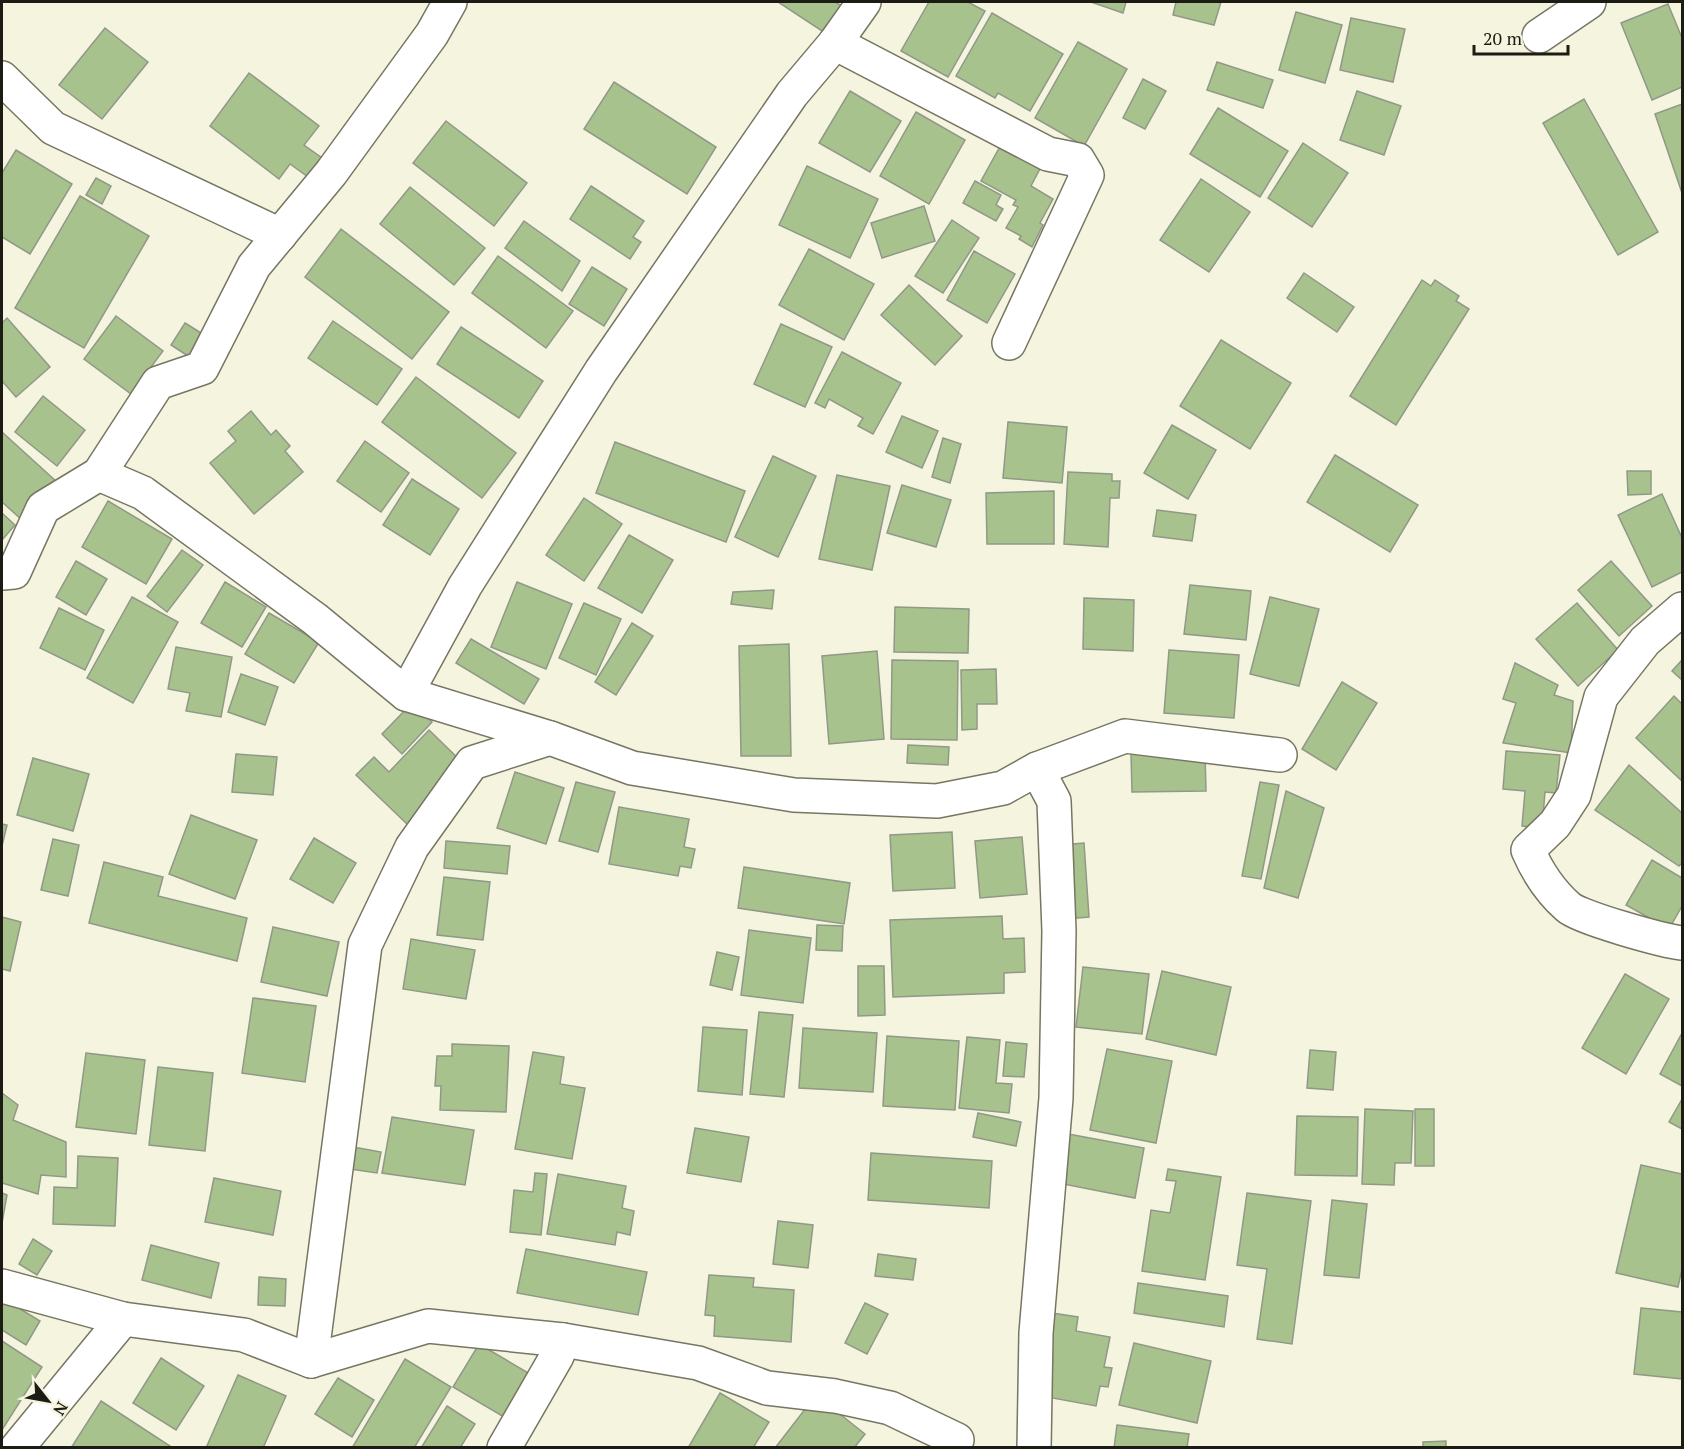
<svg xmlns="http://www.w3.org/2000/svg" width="1684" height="1449" viewBox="0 0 1684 1449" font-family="'PT Serif',serif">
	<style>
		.building { fill: #a8c28d; stroke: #909987; stroke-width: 1.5 }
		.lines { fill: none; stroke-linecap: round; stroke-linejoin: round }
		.minor-casing { stroke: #767663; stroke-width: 36 }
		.minor { stroke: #fff; stroke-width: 33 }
	</style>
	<rect width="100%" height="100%" fill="#f5f4df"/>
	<g class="building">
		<polygon points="778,2 835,2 842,6 825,33"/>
		<polygon points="929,2 968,2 985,11 948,77 901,51"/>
		<polygon points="1091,2 1126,2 1123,13"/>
		<polygon points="1176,2 1221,2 1214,25 1173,15"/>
		<polygon points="1668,4 1682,38 1682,87 1652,100 1621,23"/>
		<polygon points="1296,12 1342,25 1325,83 1279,70"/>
		<polygon points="992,13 1063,54 1030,111 998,93 995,98 956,76"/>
		<polygon points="1351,18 1405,29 1393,82 1340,70"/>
		<polygon points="105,28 148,62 102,119 59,85"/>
		<polygon points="1078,42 1127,69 1084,146 1035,118"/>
		<polygon points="1217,62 1273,80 1263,108 1207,90"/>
		<polygon points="249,73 319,126 304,145 329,163 315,182 290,164 279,179 210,126"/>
		<polygon points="1143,79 1166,91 1145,129 1123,118"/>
		<polygon points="614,82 716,147 687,194 584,129"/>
		<polygon points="850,91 901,121 870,172 819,143"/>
		<polygon points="1357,91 1401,106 1384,155 1340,140"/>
		<polygon points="1584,99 1658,232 1618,255 1543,123"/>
		<polygon points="1682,104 1682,193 1655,114"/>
		<polygon points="1218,108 1288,151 1260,197 1190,154"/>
		<polygon points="916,112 965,140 929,204 880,176"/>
		<polygon points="446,121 527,183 494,226 413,163"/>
		<polygon points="1003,141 1043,163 1031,186 1053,199 1040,223 1043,225 1032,247 1019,239 1021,236 1006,228 1018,207 1013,205 1016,200 981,181"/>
		<polygon points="1303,143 1348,173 1312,227 1268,198"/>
		<polygon points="16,150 72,184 30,254 2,237 2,173"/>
		<polygon points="807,166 878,199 850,258 779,225"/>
		<polygon points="96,178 111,186 102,204 86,195"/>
		<polygon points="1201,179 1250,212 1209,272 1160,240"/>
		<polygon points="975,181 1001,195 996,205 1003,209 996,221 963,203"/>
		<polygon points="591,186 644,221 633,237 641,242 630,259 570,219"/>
		<polygon points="410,187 485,248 454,285 380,224"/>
		<polygon points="80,196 149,236 84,348 15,308"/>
		<polygon points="924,206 935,241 882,258 871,223"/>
		<polygon points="952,220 979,238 943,293 915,276"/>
		<polygon points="524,221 580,261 562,291 505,248"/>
		<polygon points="341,229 449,312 412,359 305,277"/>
		<polygon points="809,249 874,284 844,340 779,305"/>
		<polygon points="974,251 1015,274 987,323 947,300"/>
		<polygon points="498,256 573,311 546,348 472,293"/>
		<polygon points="592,267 627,289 604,326 569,304"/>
		<polygon points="1304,273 1354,307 1337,332 1287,298"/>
		<polygon points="1422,280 1431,286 1435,280 1459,296 1456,301 1469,309 1396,425 1350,396"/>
		<polygon points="909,285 962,336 935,365 881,315"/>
		<polygon points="116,316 163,351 131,394 84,359"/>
		<polygon points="7,318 50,367 16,397 2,381 2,323"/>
		<polygon points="333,321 402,369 377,405 308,358"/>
		<polygon points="185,323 206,336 191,358 171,345"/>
		<polygon points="781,324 832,347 805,407 754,384"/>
		<polygon points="461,327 543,381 519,418 437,364"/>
		<polygon points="1221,340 1291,383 1250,449 1180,406"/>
		<polygon points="842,352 901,383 873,434 858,426 863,418 829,399 825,408 815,403"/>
		<polygon points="416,377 516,453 482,498 382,422"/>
		<polygon points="43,396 85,430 57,466 15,432"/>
		<polygon points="251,411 271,435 276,430 290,446 285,451 303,472 254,514 210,463 236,441 228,431"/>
		<polygon points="902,416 938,431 922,468 886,452"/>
		<polygon points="1008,422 1067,427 1062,483 1003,478"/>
		<polygon points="1172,425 1216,450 1188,499 1144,473"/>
		<polygon points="2,432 57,482 23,521 2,502"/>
		<polygon points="943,438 961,444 950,483 932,477"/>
		<polygon points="365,441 409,473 381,512 337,481"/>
		<polygon points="615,442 745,491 726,542 596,493"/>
		<polygon points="1335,455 1418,505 1390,552 1307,502"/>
		<polygon points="773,456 816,476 778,557 735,537"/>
		<polygon points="1627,471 1651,471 1651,494 1628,495"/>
		<polygon points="1068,472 1112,474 1112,481 1120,481 1119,498 1110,498 1108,547 1064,544"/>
		<polygon points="837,475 890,486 872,570 819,559"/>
		<polygon points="412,479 459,509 430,555 383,525"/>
		<polygon points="902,485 951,500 936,547 887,533"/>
		<polygon points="1054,491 1054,544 987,544 986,493"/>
		<polygon points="1662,494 1682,538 1682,572 1652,587 1618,515"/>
		<polygon points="584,498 622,524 584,581 546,555"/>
		<polygon points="108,501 172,539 146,584 82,547"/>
		<polygon points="1157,510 1196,515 1192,541 1153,536"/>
		<polygon points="2,513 15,525 2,540"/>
		<polygon points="629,535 673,560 642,613 598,588"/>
		<polygon points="182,550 203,565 167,612 147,596"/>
		<polygon points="76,561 107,579 86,615 56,597"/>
		<polygon points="1611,561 1652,606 1619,636 1578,590"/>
		<polygon points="225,582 266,607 242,647 201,623"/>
		<polygon points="517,582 572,604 546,669 491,647"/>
		<polygon points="1190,585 1251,591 1246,640 1184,634"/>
		<polygon points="774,590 772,609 731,604 733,592"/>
		<polygon points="132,597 178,622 133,703 87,678"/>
		<polygon points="1270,597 1319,609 1299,686 1250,674"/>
		<polygon points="1084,598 1134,600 1133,651 1083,649"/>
		<polygon points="584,603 621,619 596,675 559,658"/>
		<polygon points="1577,603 1618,650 1578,686 1536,639"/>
		<polygon points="895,607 969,609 968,653 894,652"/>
		<polygon points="59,608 104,630 85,670 40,648"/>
		<polygon points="269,613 319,642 294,683 245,654"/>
		<polygon points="632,623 653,636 616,695 595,682"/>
		<polygon points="471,639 539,679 524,704 456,663"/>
		<polygon points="789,644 791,756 741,756 739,646"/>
		<polygon points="176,647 232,657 221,717 186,711 190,693 168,689"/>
		<polygon points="1169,650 1239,655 1234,718 1164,713"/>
		<polygon points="877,651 884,739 829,744 822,656"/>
		<polygon points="892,660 958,661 957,740 891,739"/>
		<polygon points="1682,660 1682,680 1672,671"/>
		<polygon points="1515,663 1558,685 1554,695 1573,701 1571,753 1503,743 1516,703 1503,699"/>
		<polygon points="996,669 997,704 977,704 977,729 962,730 961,670"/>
		<polygon points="241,674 278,687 265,725 228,712"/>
		<polygon points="1342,682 1377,703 1336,770 1302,749"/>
		<polygon points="1674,696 1682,704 1682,781 1636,738"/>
		<polygon points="412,703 432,722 402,754 382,734"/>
		<polygon points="429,730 465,765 408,825 356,775 374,757 389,772"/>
		<polygon points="908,745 949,747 948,765 907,763"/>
		<polygon points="1506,751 1560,755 1556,793 1545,792 1542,828 1522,826 1525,791 1503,789"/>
		<polygon points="1205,753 1206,791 1132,792 1131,754"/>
		<polygon points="236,754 277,757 273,795 232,792"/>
		<polygon points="33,758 89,774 73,831 17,815"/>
		<polygon points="1629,765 1682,813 1682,863 1679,866 1595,810"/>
		<polygon points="515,772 564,788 546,844 497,828"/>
		<polygon points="576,782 615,792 598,852 559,841"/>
		<polygon points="1260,782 1279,785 1261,879 1242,876"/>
		<polygon points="1286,791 1324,808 1298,898 1264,888"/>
		<polygon points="619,807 689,819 684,847 695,849 691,868 680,866 678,876 609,864"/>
		<polygon points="191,815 257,840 235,899 169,874"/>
		<polygon points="2,824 7,825 2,846"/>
		<polygon points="952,832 955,888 893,891 890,835"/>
		<polygon points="1022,837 1027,894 980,898 975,841"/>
		<polygon points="314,838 356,863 333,903 290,879"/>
		<polygon points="53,839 79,845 68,896 41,890"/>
		<polygon points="446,841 510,846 507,874 444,868"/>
		<polygon points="1084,843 1089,917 1065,919 1060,845"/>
		<polygon points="1652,860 1682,878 1682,906 1669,929 1626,905"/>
		<polygon points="104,862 163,877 158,896 247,918 237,961 89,923"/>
		<polygon points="744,867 850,883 844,924 738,908"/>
		<polygon points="444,877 490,882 483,940 437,935"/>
		<polygon points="1002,916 1003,939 1024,938 1025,972 1004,973 1004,993 893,997 890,920"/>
		<polygon points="2,917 21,922 10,971 2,969"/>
		<polygon points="817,925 843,926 842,951 816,950"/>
		<polygon points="273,927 339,942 327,996 261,982"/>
		<polygon points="749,930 811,938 803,1003 741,995"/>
		<polygon points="411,939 475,950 466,999 403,989"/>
		<polygon points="717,952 739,957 732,990 710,985"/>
		<polygon points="858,966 884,966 885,1015 858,1016"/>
		<polygon points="1083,967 1149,974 1142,1034 1076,1027"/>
		<polygon points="1162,971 1231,987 1216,1055 1146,1039"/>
		<polygon points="1625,974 1669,999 1626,1074 1582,1048"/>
		<polygon points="253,998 316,1006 305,1082 242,1073"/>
		<polygon points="759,1012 793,1015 784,1097 750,1094"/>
		<polygon points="703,1027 747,1030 742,1095 698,1091"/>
		<polygon points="803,1028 877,1033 873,1092 799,1088"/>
		<polygon points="1682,1033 1682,1086 1660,1074"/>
		<polygon points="887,1036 959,1041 955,1110 883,1106"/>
		<polygon points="967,1037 1000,1040 996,1083 1012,1084 1009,1113 959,1108"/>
		<polygon points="1006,1042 1027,1044 1024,1077 1003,1076"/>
		<polygon points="452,1044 509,1046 506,1112 440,1110 441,1086 435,1086 437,1056 452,1056"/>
		<polygon points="1107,1049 1172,1061 1156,1143 1090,1130"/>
		<polygon points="1310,1050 1336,1052 1333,1090 1307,1088"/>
		<polygon points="533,1052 564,1057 560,1084 585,1088 572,1159 515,1149"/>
		<polygon points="86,1053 145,1060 136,1134 76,1127"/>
		<polygon points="158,1067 213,1073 205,1151 149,1145"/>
		<polygon points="2,1093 18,1105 13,1120 66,1142 66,1177 41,1175 38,1194 2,1183"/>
		<polygon points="1681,1101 1682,1102 1682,1129 1669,1122"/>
		<polygon points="1365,1109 1413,1111 1411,1163 1395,1163 1394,1185 1362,1184"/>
		<rect x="1415" y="1109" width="19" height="57"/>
		<polygon points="978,1113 1021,1122 1016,1146 973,1137"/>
		<polygon points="1297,1116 1358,1117 1357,1176 1295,1175"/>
		<polygon points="392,1117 474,1130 465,1185 382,1173"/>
		<polygon points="695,1128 749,1137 741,1182 687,1173"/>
		<polygon points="1063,1133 1144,1148 1135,1198 1053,1182"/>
		<polygon points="348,1146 381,1152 377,1173 344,1168"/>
		<polygon points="871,1153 992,1161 989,1208 868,1200"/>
		<polygon points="78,1156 118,1158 115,1226 53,1224 54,1187 77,1188"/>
		<polygon points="1641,1165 1682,1174 1682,1269 1678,1287 1616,1273"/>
		<polygon points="1168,1169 1221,1177 1205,1280 1142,1271 1151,1210 1170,1213 1176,1181 1166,1180"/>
		<polygon points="535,1173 547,1174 541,1235 510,1232 514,1190 533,1192"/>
		<polygon points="558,1174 626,1186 622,1208 634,1211 630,1235 617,1232 615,1245 547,1234"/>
		<polygon points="214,1178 281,1191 273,1235 205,1222"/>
		<polygon points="2,1193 7,1195 2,1223"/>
		<polygon points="1247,1193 1311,1201 1292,1344 1257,1339 1267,1269 1237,1265"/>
		<polygon points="1332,1200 1367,1204 1359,1278 1324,1275"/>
		<polygon points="778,1221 813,1225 808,1268 773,1264"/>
		<polygon points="33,1239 52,1251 37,1275 19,1264"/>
		<polygon points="151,1245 219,1263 211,1298 142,1280"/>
		<polygon points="526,1249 647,1272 638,1315 517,1293"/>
		<polygon points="878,1254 916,1259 913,1280 875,1276"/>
		<polygon points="709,1275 754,1278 753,1287 794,1290 791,1342 714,1336 715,1316 705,1315"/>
		<polygon points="259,1277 286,1279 285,1306 258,1305"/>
		<polygon points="1138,1283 1228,1296 1224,1327 1134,1313"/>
		<polygon points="4,1299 40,1321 26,1345 2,1330 2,1303"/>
		<polygon points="865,1303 888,1314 867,1354 845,1343"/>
		<polygon points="1641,1308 1682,1312 1682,1379 1634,1374"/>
		<polygon points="1052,1313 1078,1317 1076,1331 1110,1337 1104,1367 1112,1368 1108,1387 1100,1386 1096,1406 1036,1395"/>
		<polygon points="2,1341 42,1367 2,1430"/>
		<polygon points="1134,1343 1211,1361 1197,1423 1119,1405"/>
		<polygon points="479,1344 530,1374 504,1417 453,1387"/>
		<polygon points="161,1358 204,1386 176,1430 133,1403"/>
		<polygon points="405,1359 451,1387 414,1448 352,1448"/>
		<polygon points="238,1375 286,1396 263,1448 206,1448"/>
		<polygon points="338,1378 374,1400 352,1437 315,1414"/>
		<polygon points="720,1393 769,1422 753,1448 688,1448"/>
		<polygon points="816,1395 865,1434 854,1448 775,1448"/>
		<polygon points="101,1401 173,1448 71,1448"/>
		<polygon points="447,1406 475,1424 460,1448 421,1448"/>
		<polygon points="1117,1425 1189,1434 1187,1448 1114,1448"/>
		<polygon points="1446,1441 1446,1448 1423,1448 1423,1442"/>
	</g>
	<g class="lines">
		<g class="minor-casing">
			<g id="minor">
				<polyline points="1539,36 1589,2"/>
				<polyline points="835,43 1048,154 1078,160 1087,175 1009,343"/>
				<polyline points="2,78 53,128 280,235"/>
				<polyline points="99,474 143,493 315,619 406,694 550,738 632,768 794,795 937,801 1003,788 1037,769 1125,736 1280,755"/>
				<polyline points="2,573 14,572 43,508 99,474 158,383 202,368 254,266 331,173 432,34 450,2"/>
				<path d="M 1682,609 L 1645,641 L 1601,697 L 1574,795 L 1555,824 L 1528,850 C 1537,871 1551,892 1568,907 C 1580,918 1664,941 1682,943"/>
				<polyline points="406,694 465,586 601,371 792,94 835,43 864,2"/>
				<polyline points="2,1286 123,1319 244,1335 311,1361 428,1326 563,1340 698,1363 767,1388 835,1396 890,1408 957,1440"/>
				<polyline points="311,1361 365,945 412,847 472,763 550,738"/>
				<polyline points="17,1448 123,1319"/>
				<polyline points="504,1448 557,1356 563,1340"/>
				<polyline points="1034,1448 1036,1333 1056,1098 1059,931 1054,801 1037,769"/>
			</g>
		</g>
		<use href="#minor" class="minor"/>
	</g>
	<rect width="1684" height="1449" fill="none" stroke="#1c1c14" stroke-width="6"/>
	<g transform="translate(48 1401) rotate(121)" stroke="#f5f4df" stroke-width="4.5" paint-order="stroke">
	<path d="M0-4.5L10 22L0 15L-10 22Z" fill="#1c1c14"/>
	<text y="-9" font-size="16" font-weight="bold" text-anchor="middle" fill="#1c1c14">N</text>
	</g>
	<path d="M1474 45v9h94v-9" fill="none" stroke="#1c1c14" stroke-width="3"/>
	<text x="1483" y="45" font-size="18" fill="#1c1c14" stroke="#f5f4df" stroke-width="4.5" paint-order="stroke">20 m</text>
</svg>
